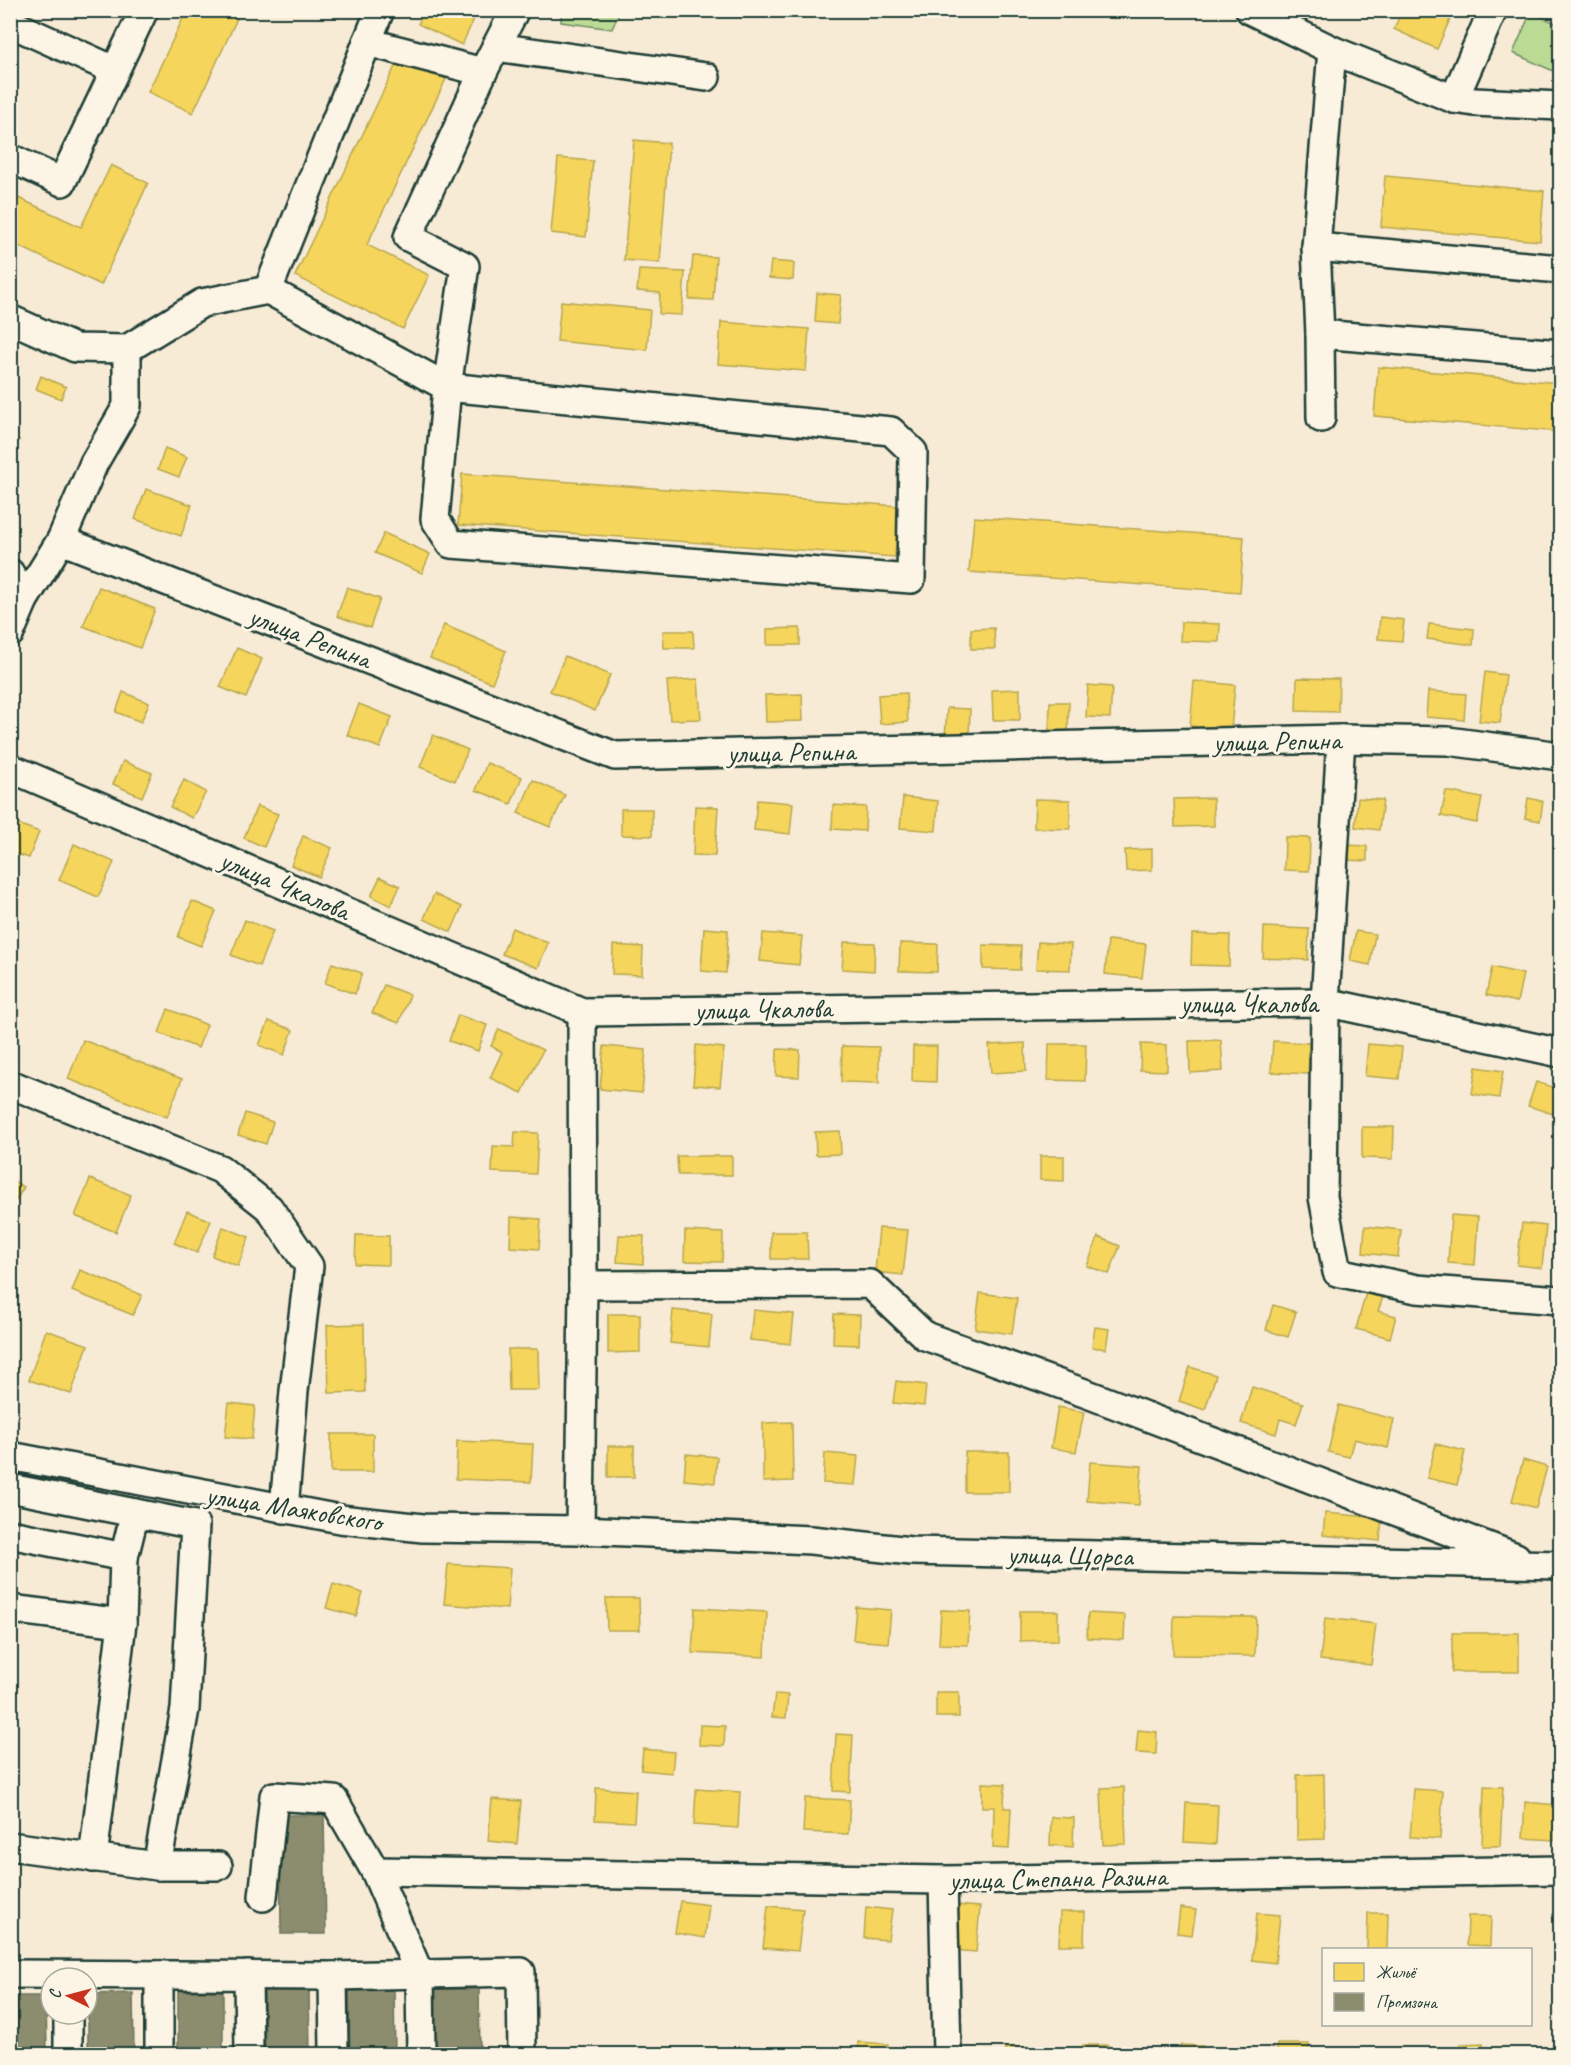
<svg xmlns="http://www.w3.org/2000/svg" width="1571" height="2065" viewBox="0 0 1571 2065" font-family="Caveat,sans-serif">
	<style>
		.green { fill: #bbda93; stroke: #6d8c64; stroke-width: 1.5 }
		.homes { fill: #f6d55c; stroke: #b6a750; stroke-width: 1.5 }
		.industry { fill: #8c8c6e; stroke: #6b745d; stroke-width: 1.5 }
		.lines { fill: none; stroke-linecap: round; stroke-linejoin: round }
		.minor-casing { stroke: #1f3d34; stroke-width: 32 }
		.minor { stroke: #fcf5e5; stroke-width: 27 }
		.labels { text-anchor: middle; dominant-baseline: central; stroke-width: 6; stroke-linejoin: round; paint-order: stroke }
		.street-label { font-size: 28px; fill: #1f3d34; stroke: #fcf5e5 }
	</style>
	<rect width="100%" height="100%" fill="#f8ebd6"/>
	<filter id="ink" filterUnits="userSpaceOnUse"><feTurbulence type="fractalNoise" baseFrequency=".0167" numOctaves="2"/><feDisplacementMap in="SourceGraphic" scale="12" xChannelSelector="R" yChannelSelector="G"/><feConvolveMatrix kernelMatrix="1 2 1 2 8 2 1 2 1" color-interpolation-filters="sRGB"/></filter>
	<g filter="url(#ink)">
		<g class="green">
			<polygon points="561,11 561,10 620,11 612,29 561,22"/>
			<polygon points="1531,12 1560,25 1560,74 1513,53"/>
		</g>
		<g class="homes">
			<polygon points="187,10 241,10 193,113 148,92"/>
			<polygon points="425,10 478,10 462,45 418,24"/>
			<polygon points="1402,10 1454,10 1437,49 1394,29"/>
			<polygon points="400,56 446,79 367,245 429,275 403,329 295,276"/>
			<polygon points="634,140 669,143 660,263 624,260"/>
			<polygon points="558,158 593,161 586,237 551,233"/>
			<polygon points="111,165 148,183 101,285 10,242 10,194 81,227"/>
			<polygon points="1385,176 1544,191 1540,241 1381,227"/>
			<polygon points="693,256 716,257 713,300 689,299"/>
			<polygon points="771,261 794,263 793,280 769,278"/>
			<polygon points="639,270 685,272 682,315 659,314 660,293 637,291"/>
			<polygon points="817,293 841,295 838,324 815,322"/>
			<polygon points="561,301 650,310 647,350 557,341"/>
			<polygon points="721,322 809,329 806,371 718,364"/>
			<polygon points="1378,367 1560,383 1560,432 1374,416"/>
			<polygon points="41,376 66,387 61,399 36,389"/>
			<polygon points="10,436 19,440 10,459"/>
			<polygon points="165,448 187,457 179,477 158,469"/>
			<polygon points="462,474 899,506 895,557 458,525"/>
			<polygon points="146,489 192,505 181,536 135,519"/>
			<polygon points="974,517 1244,537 1240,592 969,572"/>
			<polygon points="384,533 430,554 422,573 375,553"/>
			<polygon points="99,587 155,609 140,648 83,626"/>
			<polygon points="347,587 380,599 370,628 337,616"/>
			<polygon points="1380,617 1404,620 1402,641 1378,639"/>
			<polygon points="1181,622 1220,624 1219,642 1180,641"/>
			<polygon points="1429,624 1474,629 1473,645 1427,639"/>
			<polygon points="444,625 506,651 492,683 430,658"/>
			<polygon points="800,628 800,645 767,645 767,629"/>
			<polygon points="994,628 995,649 971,649 971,629"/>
			<polygon points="663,631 693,631 694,648 664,648"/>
			<polygon points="237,648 262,659 246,698 220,687"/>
			<polygon points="565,656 610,675 595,711 550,691"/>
			<polygon points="1485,672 1506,675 1500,723 1479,721"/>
			<polygon points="1297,678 1339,679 1338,712 1296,711"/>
			<polygon points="698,679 701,719 670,720 667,681"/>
			<polygon points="1194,681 1235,685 1231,730 1190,726"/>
			<polygon points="1088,685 1112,687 1110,718 1086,717"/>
			<polygon points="1020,689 1020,720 993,720 992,690"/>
			<polygon points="1428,691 1466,694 1464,720 1426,717"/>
			<polygon points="123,692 149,703 141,722 116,712"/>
			<polygon points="906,693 908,722 880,724 878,695"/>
			<polygon points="802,694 803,721 766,722 765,695"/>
			<polygon points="1050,702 1069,702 1068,732 1049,731"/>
			<polygon points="359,704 392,717 380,748 347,735"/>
			<polygon points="947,708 970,709 969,739 945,738"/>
			<polygon points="433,735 468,750 455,781 420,767"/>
			<polygon points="123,761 152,773 142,797 113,784"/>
			<polygon points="487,763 522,777 511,804 476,790"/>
			<polygon points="184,780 206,792 192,818 170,807"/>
			<polygon points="533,780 565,795 550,827 518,813"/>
			<polygon points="1446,791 1482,798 1477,823 1441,816"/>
			<polygon points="903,797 938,801 936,831 900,828"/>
			<polygon points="1213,798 1214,826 1175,827 1174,799"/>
			<polygon points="1358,798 1383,800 1379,830 1355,827"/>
			<polygon points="1528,798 1543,801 1540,821 1525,818"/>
			<polygon points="1035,799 1070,800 1070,829 1034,828"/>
			<polygon points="757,800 793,803 790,834 754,830"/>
			<polygon points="833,805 866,807 865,831 832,829"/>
			<polygon points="257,806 278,814 264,847 244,838"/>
			<polygon points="695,806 718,807 715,856 693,855"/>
			<polygon points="621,809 652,809 652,836 621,835"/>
			<polygon points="10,821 39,832 29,858 10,852"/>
			<polygon points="303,836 332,848 319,877 291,865"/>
			<polygon points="1285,837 1310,838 1309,871 1284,870"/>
			<polygon points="74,844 114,862 98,897 59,880"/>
			<polygon points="1347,845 1367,846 1367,861 1347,860"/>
			<polygon points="1152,849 1152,870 1126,871 1125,850"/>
			<polygon points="380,877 400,886 391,906 371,896"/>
			<polygon points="434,894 462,907 451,932 424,919"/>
			<polygon points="192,901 216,911 201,946 178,937"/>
			<polygon points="245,920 273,931 259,966 231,955"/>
			<polygon points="1264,927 1309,929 1308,960 1263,958"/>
			<polygon points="512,928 548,943 538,968 502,954"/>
			<polygon points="704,928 728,930 726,973 701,971"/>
			<polygon points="1356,931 1375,934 1370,965 1350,961"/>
			<polygon points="763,933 802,936 799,965 760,961"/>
			<polygon points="1192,934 1230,935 1229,966 1191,965"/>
			<polygon points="1108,940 1146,944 1142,978 1105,974"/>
			<polygon points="844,942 875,943 874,971 842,969"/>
			<polygon points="1038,942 1071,944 1070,970 1036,969"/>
			<polygon points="900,943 938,944 937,972 899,971"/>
			<polygon points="613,945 643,947 642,975 612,974"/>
			<polygon points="983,945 1021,946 1020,970 983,969"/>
			<polygon points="332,963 362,973 355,994 325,983"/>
			<polygon points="1492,967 1523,974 1517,1002 1486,995"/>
			<polygon points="384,985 410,995 399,1023 372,1013"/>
			<polygon points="168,1009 207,1025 198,1048 159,1033"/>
			<polygon points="458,1015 487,1025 478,1051 449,1041"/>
			<polygon points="269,1021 293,1030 284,1055 259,1045"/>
			<polygon points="499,1029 543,1050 522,1093 490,1078 502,1052 491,1046"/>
			<polygon points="83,1040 182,1079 167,1117 68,1079"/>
			<polygon points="1221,1040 1223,1071 1190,1073 1189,1041"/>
			<polygon points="1273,1041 1310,1043 1308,1074 1271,1072"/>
			<polygon points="1025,1043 1026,1071 991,1073 989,1045"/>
			<polygon points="1049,1044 1086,1044 1085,1081 1048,1080"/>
			<polygon points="1141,1044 1167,1045 1167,1071 1140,1070"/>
			<polygon points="1368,1044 1402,1047 1399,1079 1365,1076"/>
			<polygon points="696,1045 724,1048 720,1087 693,1085"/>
			<polygon points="604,1046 646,1050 642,1093 600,1089"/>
			<polygon points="842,1046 879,1047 879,1083 841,1082"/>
			<polygon points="913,1046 937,1046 936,1082 912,1081"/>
			<polygon points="777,1049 800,1050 799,1077 776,1076"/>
			<polygon points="1476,1067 1503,1071 1499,1098 1472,1094"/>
			<polygon points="1536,1082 1560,1089 1560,1101 1557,1115 1528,1106"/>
			<polygon points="245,1113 273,1122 266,1144 238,1135"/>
			<polygon points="1362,1127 1394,1127 1393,1159 1362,1158"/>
			<polygon points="840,1131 841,1154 816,1155 815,1132"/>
			<polygon points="515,1132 538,1133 536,1174 492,1172 493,1146 514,1147"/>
			<polygon points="677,1156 732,1156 732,1175 678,1175"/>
			<polygon points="1040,1156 1064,1156 1064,1181 1040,1180"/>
			<polygon points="10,1179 24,1187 10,1210"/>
			<polygon points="90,1179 131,1195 116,1232 75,1216"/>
			<polygon points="1557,1187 1560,1187 1560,1200 1555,1200"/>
			<polygon points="187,1211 211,1221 197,1253 174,1243"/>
			<polygon points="1451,1215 1478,1217 1475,1265 1448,1263"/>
			<polygon points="511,1217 541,1219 539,1249 510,1247"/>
			<polygon points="1522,1223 1546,1226 1542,1268 1517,1265"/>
			<polygon points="1365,1226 1401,1230 1398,1257 1363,1253"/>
			<polygon points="223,1227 249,1237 238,1266 212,1256"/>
			<polygon points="879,1228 908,1230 903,1275 875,1272"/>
			<polygon points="685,1231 723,1233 722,1262 684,1261"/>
			<polygon points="771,1232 807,1232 808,1259 771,1259"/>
			<polygon points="356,1235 389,1236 389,1265 355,1264"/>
			<polygon points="619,1235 644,1236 643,1264 617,1262"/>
			<polygon points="1098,1237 1120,1246 1109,1274 1087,1266"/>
			<polygon points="80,1270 142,1295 133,1315 72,1291"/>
			<polygon points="980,1293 1017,1298 1012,1334 975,1329"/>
			<polygon points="1366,1293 1383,1297 1378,1311 1396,1316 1390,1338 1356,1329"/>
			<polygon points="1273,1305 1296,1312 1288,1337 1266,1330"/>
			<polygon points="673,1310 712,1314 709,1347 670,1343"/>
			<polygon points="753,1310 794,1314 791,1344 750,1340"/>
			<polygon points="608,1314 640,1314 640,1352 608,1353"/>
			<polygon points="834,1314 860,1315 859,1345 833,1344"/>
			<polygon points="364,1324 365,1392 329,1393 327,1325"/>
			<polygon points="1095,1327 1109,1329 1106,1349 1092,1347"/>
			<polygon points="46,1330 88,1345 71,1394 29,1380"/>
			<polygon points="508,1349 538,1349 539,1390 509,1390"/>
			<polygon points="1190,1367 1216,1375 1205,1410 1179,1401"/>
			<polygon points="896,1381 926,1385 924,1406 893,1403"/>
			<polygon points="1252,1387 1303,1403 1296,1424 1280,1419 1276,1434 1241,1423"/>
			<polygon points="229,1403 255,1406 252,1439 225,1437"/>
			<polygon points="1339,1405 1394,1419 1388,1448 1354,1439 1349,1457 1328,1452"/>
			<polygon points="1058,1407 1084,1412 1076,1452 1051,1448"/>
			<polygon points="792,1422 793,1481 763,1482 763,1423"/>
			<rect x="331" y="1434" width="42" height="38"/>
			<polygon points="457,1441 533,1444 531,1482 456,1479"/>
			<polygon points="1436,1444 1465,1451 1457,1485 1427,1478"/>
			<rect x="608" y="1446" width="26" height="31"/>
			<rect x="965" y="1452" width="44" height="40"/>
			<polygon points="825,1453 858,1456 855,1485 823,1483"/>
			<polygon points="686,1454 717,1457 715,1483 684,1480"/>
			<polygon points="1523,1460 1547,1467 1536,1508 1512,1501"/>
			<polygon points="1090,1462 1142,1466 1139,1505 1087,1501"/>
			<polygon points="1325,1513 1382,1518 1380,1541 1323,1535"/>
			<polygon points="448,1564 510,1568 507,1609 444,1604"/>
			<polygon points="333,1584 363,1593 356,1616 326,1608"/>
			<polygon points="606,1598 639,1598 640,1630 607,1630"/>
			<polygon points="856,1607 891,1610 888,1643 853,1640"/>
			<polygon points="695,1608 767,1612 765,1657 692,1653"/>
			<polygon points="941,1610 970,1611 968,1645 939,1644"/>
			<polygon points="1020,1611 1058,1611 1058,1640 1020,1641"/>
			<polygon points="1088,1613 1125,1615 1124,1640 1087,1638"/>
			<polygon points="1174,1616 1256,1617 1255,1656 1173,1655"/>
			<polygon points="1325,1618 1376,1624 1371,1665 1320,1660"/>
			<rect x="1452" y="1633" width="67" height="39"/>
			<rect x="936" y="1692" width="23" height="25"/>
			<polygon points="775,1694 788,1695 786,1718 772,1717"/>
			<polygon points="700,1725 725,1726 724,1746 699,1745"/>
			<polygon points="1138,1730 1157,1732 1156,1754 1136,1753"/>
			<polygon points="836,1734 853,1735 850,1792 833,1791"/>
			<polygon points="643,1749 674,1752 672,1773 641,1770"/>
			<polygon points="1324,1774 1325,1839 1297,1840 1297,1775"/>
			<polygon points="982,1783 1005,1784 1004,1808 1011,1808 1009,1849 993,1848 994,1807 982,1807"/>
			<polygon points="1484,1786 1503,1787 1500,1846 1482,1846"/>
			<polygon points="1124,1787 1126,1844 1103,1845 1101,1788"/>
			<polygon points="596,1788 636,1791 634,1822 595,1820"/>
			<polygon points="696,1789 740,1792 738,1828 694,1825"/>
			<polygon points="1414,1789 1443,1791 1440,1839 1410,1837"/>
			<polygon points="805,1798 850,1800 848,1834 803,1832"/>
			<polygon points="492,1799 521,1801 517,1844 488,1841"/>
			<polygon points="1525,1802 1557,1805 1554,1840 1523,1838"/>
			<polygon points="1186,1803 1218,1805 1216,1844 1184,1842"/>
			<polygon points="1051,1817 1074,1818 1073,1847 1050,1845"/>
			<polygon points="680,1901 709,1905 705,1938 675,1933"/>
			<polygon points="955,1905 980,1907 976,1952 952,1950"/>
			<polygon points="768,1906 803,1909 798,1951 763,1948"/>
			<polygon points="866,1907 892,1910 888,1940 864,1938"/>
			<polygon points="1180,1908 1196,1910 1192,1935 1177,1933"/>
			<polygon points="1060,1912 1085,1912 1084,1945 1059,1945"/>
			<polygon points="1257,1913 1280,1915 1275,1963 1252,1960"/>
			<polygon points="1368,1913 1388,1913 1387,1950 1367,1950"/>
			<polygon points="1468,1916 1491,1916 1490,1946 1467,1945"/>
			<rect x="1555" y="1916" width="5" height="56"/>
			<polygon points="1557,2039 1560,2039 1560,2054 1556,2054"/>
			<polygon points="858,2042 888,2044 888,2054 857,2054"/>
			<polygon points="1483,2043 1484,2054 1461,2054 1460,2044"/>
			<rect x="1277" y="2044" width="32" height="10"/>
			<rect x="1083" y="2045" width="25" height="9"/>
			<polygon points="1181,2045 1203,2046 1202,2054 1180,2054"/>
			<polygon points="1028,2047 1028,2054 1005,2054 1005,2048"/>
		</g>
		<g class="industry">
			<polygon points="280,1815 324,1815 326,1934 281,1934"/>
			<polygon points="309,1989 310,2054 265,2054 264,1990"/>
			<polygon points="349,1989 394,1989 395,2054 350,2054"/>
			<polygon points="434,1989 479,1989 480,2054 435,2054"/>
			<rect x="178" y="1991" width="45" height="63"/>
			<polygon points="133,1993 134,2054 88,2054 88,1994"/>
			<polygon points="10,1996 46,1996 47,2054 10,2054"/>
		</g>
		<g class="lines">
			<g class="minor-casing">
				<g id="minor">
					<polyline points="1250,10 1332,50 1454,99 1474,102 1560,106"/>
					<polyline points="10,23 114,70"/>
					<polyline points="367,42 483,72 515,10"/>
					<polyline points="496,47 706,77"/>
					<polyline points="1454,99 1493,10"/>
					<polyline points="10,158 62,182 144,10"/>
					<polyline points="1316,247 1560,269"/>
					<polyline points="268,290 447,387 435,519 451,544 911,579 913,452 891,431 447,387 465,266 408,237 483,72"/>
					<polyline points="10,319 75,348 127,349"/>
					<polyline points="1320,334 1560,354"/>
					<polyline points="1321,418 1320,334 1316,247 1332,50"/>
					<polyline points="61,540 615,756 1341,739 1448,741 1560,756"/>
					<polyline points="10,573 24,600"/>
					<polyline points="10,633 24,600 61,540 94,463 127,406 127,349 202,303 268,290 380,10"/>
					<polyline points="1341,739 1325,1002 1323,1197 1337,1272 1417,1289 1560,1300"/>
					<polyline points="10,768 582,1012 1325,1002 1560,1053"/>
					<polyline points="10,1084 220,1169 269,1208 309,1266 294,1391 284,1509"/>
					<polyline points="583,1285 870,1284 925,1336 1090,1395 1516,1557"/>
					<polyline points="10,1456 340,1519 423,1528 580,1530 811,1540 911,1551 1560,1565"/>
					<polyline points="10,1488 135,1513 124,1557"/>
					<polyline points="580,1530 583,1285 582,1012"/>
					<polyline points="10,1534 124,1557 122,1623 10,1609"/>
					<polyline points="10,1846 157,1866 185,1709 195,1525 135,1513"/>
					<polyline points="93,1858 122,1623"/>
					<polyline points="157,1866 218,1866"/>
					<polyline points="375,1871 943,1880 1560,1870"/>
					<polyline points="943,1880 947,2054"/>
					<polyline points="263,1897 274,1796 334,1800 375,1871 420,1975 421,2054"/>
					<polyline points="10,1974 333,1976 521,1972 522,2054"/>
					<polyline points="248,1975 249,2054"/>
					<polyline points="333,1976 334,2054"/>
					<polyline points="68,2014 68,2054"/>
					<polyline points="159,2054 159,1975"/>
				</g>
			</g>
			<use href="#minor" class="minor"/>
		</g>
	</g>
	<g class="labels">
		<g class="street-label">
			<text transform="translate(310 637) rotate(21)">улица Репина</text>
			<text transform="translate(1277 741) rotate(-1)">улица Репина</text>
			<text transform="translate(791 752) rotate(-1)">улица Репина</text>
			<text transform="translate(285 885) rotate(23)">улица Чкалова</text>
			<text x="1249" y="1003">улица Чкалова</text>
			<text transform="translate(763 1009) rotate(-1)">улица Чкалова</text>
			<text transform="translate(294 1508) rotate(9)">улица Маяковского</text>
			<text transform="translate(1070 1555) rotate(1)">улица Щорса</text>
			<text transform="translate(1058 1878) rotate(-1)">улица Степана Разина</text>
		</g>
	</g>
	<rect width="1571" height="2065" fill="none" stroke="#fcf5e5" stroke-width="36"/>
	<rect x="18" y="18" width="1535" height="2029" fill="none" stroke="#1f3d34" stroke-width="2" filter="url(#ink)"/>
	<rect x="1322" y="1948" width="210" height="78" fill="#fcf5e5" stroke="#a4ab9e" stroke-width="1.5"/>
	<rect x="1334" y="1963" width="30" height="18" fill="#f6d55c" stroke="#a4ab9e" stroke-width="1.5"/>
	<text x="1376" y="1978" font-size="18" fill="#1f3d34">Жильё</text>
	<rect x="1334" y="1993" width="30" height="18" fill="#8c8c6e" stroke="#a4ab9e" stroke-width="1.5"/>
	<text x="1376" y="2008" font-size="18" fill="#1f3d34">Промзона</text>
	<g transform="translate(69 1996) rotate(276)"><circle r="28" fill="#fcf5e5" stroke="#a4ab9e" stroke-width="1.5"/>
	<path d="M0-4.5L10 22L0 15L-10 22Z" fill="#c8321e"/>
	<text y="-9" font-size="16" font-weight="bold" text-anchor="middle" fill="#1f3d34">С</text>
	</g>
</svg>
